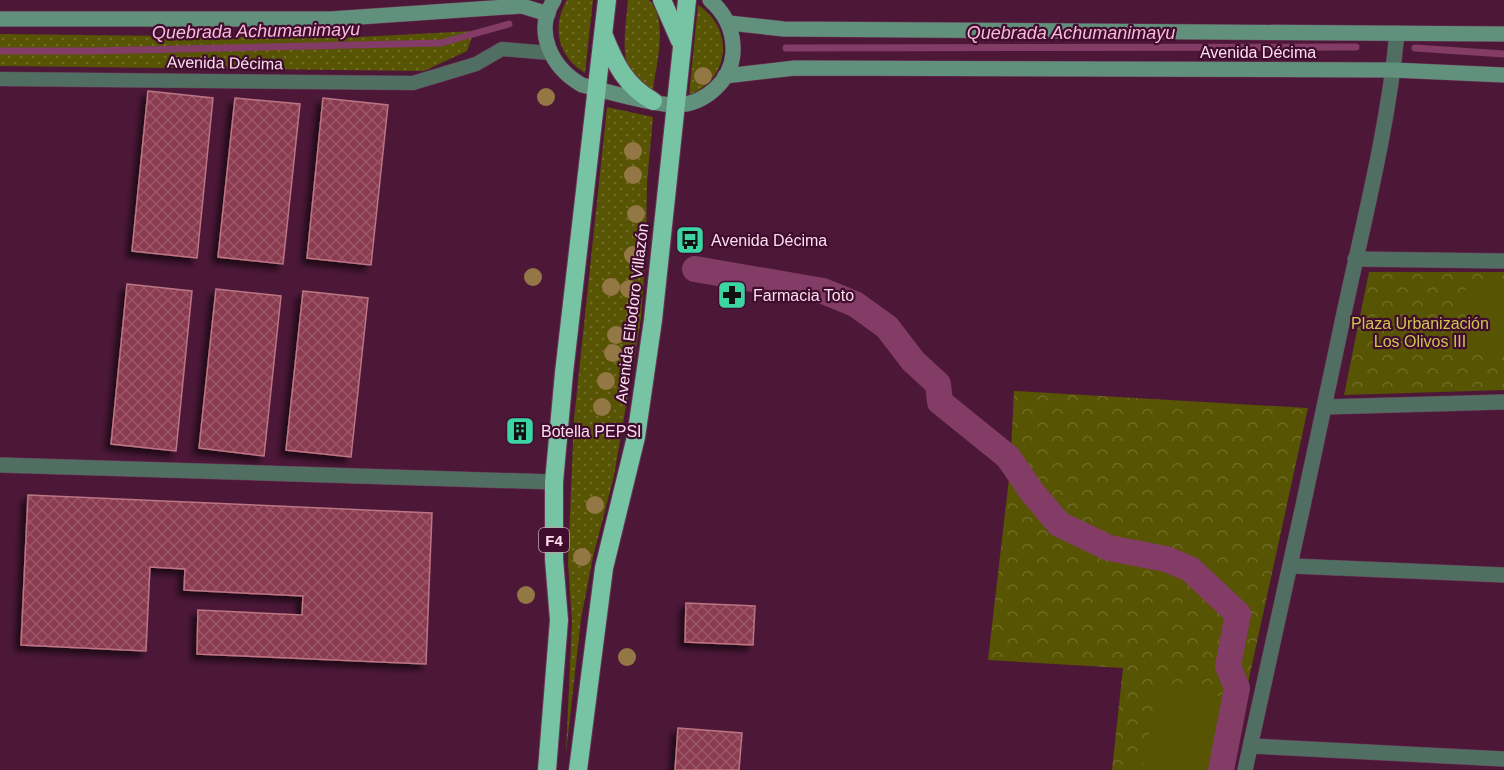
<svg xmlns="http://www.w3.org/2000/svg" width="1504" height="770" viewBox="0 0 1504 770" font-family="Helvetica,sans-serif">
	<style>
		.grass { fill: url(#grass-dots) }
		.park { fill: url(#park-crowns) }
		.pitch { fill: #575403 }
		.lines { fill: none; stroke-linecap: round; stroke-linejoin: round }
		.stream { stroke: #833c65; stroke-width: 7 }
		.canal { stroke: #833c65; stroke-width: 26 }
		.building { fill: url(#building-cross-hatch); stroke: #bb7583; stroke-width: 1.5; filter: url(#shadow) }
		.lane-casing { stroke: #693855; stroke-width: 15 }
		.street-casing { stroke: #693855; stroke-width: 16 }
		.secondary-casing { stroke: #693855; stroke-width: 16 }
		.highway-casing { stroke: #693855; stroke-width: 20 }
		.lane { stroke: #506e61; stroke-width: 14 }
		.street { stroke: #506e61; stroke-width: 15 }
		.secondary { stroke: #61917d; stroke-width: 15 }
		.highway { stroke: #77c4a5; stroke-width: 18 }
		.tree { fill: #937845 }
		.labels { text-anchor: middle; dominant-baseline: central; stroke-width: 4.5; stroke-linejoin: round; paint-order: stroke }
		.shield { fill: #410d2e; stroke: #c3a0b4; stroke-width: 1.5 }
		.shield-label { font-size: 15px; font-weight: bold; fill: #fbdfed }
		.street-label { font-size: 16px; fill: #fbdfed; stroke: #410d2e }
		.poi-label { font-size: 16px; fill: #fbdfed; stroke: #410d2e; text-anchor: start }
		.park-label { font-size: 16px; fill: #ccc64f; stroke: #410d2e }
		.water-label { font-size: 18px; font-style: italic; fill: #fabadb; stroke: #410d2e }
	</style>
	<defs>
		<pattern id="grass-dots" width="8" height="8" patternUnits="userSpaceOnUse" patternTransform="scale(1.5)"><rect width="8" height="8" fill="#575403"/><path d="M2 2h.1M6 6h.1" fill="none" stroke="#706c28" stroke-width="1.8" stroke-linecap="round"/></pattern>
		<pattern id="park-crowns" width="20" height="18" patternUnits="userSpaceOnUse" patternTransform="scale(1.5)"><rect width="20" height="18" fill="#575403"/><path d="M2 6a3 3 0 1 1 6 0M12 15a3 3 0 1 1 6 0" fill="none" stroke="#706c28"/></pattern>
		<pattern id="building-cross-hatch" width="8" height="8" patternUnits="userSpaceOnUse" patternTransform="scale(1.5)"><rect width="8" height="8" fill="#8b3b4f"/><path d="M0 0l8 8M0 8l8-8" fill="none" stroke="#9c5769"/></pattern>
		<filter id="shadow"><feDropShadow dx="-5.5" dy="5.5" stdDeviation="3" flood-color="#0009"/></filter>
	</defs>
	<rect width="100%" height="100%" fill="#4d1838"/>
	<g class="grass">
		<path d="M 567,0 L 593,0 L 585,73 C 558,57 551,27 567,0 Z"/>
		<path d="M 628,0 L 649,0 C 669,20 656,65 653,90 C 614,81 626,29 628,0 Z"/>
		<path d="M 698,5 C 735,29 730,79 689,95 Z"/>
		<polygon points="474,31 467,51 424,71 0,66 0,34 339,38"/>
		<polygon points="607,107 653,117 647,183 646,251 641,318 614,476 593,557 581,619 566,753 572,621 568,563 574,419"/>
	</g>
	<g class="park">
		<polygon points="1369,272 1504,272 1504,390 1344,395"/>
		<polygon points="1014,391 1308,408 1229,770 1112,770 1123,668 988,660 1010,470"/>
	</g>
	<g class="pitch">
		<polygon points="1466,283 1504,283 1504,350 1465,350"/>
		<polygon points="1159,683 1223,697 1208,770 1142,770"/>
	</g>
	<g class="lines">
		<g class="stream">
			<polyline points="786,48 1356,47"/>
			<polyline points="1415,48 1504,54"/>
			<polyline points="0,51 92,51 441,43 509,24"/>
		</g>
		<polyline class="canal" points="695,269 823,291 855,304 887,327 913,361 938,384 940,402 1008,457 1032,492 1059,524 1109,548 1166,559 1190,569 1238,614 1228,666 1237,688 1221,770"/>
	</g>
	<g class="building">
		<polygon points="148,91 213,98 197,258 132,251"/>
		<polygon points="235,98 300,104 283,264 218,257"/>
		<polygon points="323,98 388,105 371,265 307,258"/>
		<polygon points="127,284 192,291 176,451 111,444"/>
		<polygon points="216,289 281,296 264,456 199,448"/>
		<polygon points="303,291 368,298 351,457 286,450"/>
		<circle cx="520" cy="431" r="4.5"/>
		<polygon points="28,495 432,513 426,664 197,654 198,610 302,615 303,596 184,590 185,569 150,567 146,651 21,645"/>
		<polygon points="686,603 755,606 753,645 685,642"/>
		<polygon points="678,728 742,733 739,770 675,770"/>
	</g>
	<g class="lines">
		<g class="lane-casing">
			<polyline id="lane" points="0,79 413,83 476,64 502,49 550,53"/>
		</g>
		<g class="street-casing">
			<g id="street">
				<polyline points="1355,259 1504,261"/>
				<polyline points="1324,407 1504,402"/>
				<polyline points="0,465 554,482"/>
				<polyline points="1292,566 1504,575"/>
				<polyline points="1251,746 1504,759"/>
				<path d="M 1245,770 C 1279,619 1311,469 1343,318 C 1363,224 1388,129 1397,33"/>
			</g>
		</g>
		<g class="secondary-casing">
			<g id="secondary">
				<path d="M 554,0 C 533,32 552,68 582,85 C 604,91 657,106 677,105 C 705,104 731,81 733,53 C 734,31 726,14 710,0"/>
				<polyline points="0,19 330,19 522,6 548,14"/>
				<polyline points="729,23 784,29 1504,34"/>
				<polyline points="725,76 795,68 1393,70 1504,75"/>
			</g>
		</g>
		<g class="highway-casing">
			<g id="highway">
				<polyline points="662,0 680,41"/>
				<path d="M 604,36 C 615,64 626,86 653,101"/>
				<polyline points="547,770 559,620 554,559 554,482 564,373 607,0"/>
				<polyline points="578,770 604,568 636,437 653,320 687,0"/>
			</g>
		</g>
		<use href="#lane" class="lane"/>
		<use href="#street" class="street"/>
		<use href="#secondary" class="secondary"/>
		<use href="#highway" class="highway"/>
	</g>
	<g class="tree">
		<circle cx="703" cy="76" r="9"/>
		<circle cx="546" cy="97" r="9"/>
		<circle cx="633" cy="151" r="9"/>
		<circle cx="633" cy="175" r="9"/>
		<circle cx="636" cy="214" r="9"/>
		<circle cx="633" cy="255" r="9"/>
		<circle cx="533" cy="277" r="9"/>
		<circle cx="611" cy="287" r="9"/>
		<circle cx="629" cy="289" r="9"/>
		<circle cx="616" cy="335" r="9"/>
		<circle cx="613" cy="353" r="9"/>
		<circle cx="606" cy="381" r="9"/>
		<circle cx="602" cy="407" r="9"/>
		<circle cx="595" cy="505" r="9"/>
		<circle cx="582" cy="557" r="9"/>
		<circle cx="526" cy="595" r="9"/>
		<circle cx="627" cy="657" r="9"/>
	</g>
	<defs>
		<g id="bus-square" transform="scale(1.5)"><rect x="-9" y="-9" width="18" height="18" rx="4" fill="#3dd4a3" stroke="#410d2e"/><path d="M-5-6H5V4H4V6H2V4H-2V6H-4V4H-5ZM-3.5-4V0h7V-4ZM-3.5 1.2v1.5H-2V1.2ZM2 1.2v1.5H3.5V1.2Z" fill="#111"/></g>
		<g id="pharmacy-square" transform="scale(1.5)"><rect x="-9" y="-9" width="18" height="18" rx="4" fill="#3dd4a3" stroke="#410d2e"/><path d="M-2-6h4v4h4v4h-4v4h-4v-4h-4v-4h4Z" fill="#111"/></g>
		<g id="building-square" transform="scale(1.5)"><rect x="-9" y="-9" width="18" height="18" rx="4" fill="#3dd4a3" stroke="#410d2e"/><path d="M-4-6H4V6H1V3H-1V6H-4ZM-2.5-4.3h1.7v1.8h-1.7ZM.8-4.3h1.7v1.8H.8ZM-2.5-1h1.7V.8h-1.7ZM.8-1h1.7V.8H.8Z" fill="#111"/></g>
	</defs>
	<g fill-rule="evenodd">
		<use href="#bus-square" x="690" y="240"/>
		<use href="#pharmacy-square" x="732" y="295"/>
		<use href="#building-square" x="520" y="431"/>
	</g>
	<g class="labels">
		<rect class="shield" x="539" y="528" width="30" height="24" rx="4.5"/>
		<g class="shield-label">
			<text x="554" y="540">F4</text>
		</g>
		<g class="street-label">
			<text x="1258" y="52">Avenida Décima</text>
			<text transform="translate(225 63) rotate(1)">Avenida Décima</text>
			<text transform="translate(632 313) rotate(-83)">Avenida Eliodoro Villazón</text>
		</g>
		<g class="poi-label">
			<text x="711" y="240">Avenida Décima</text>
			<text x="753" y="295">Farmacia Toto</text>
			<text x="541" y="431">Botella PEPSI</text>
		</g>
		<g class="park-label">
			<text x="1420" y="323">Plaza Urbanización<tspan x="1420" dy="18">Los Olivos III</tspan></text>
		</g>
		<g class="water-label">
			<text transform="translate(256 31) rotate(-1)">Quebrada Achumanimayu</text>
			<text x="1071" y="33">Quebrada Achumanimayu</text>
		</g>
	</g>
</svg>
